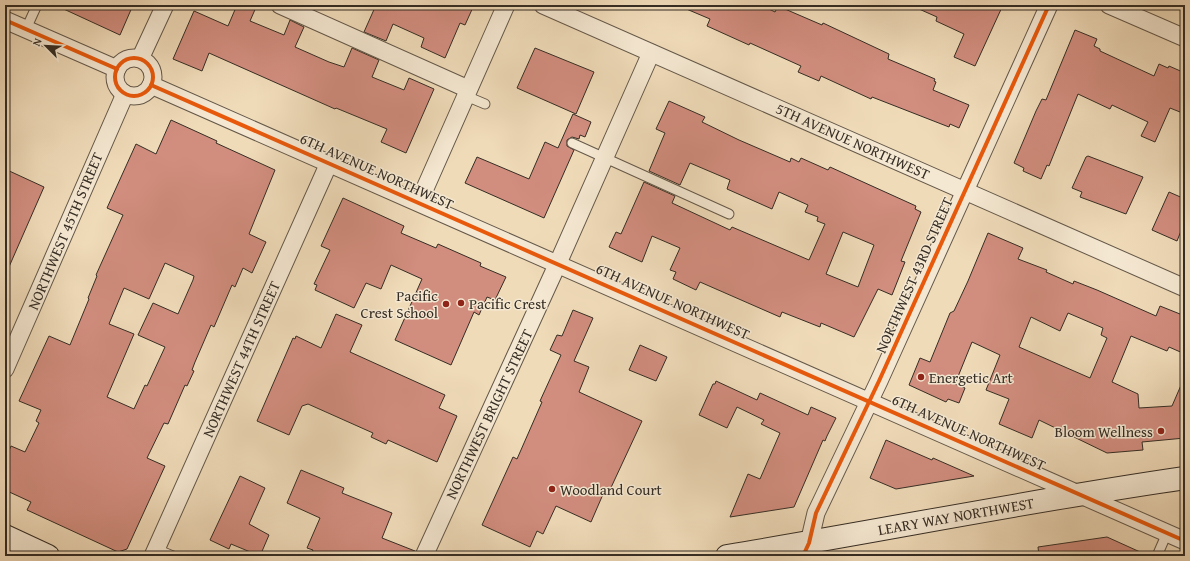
<svg xmlns="http://www.w3.org/2000/svg" width="1190" height="561" viewBox="0 0 1190 561" font-family="'Gentium Book Plus',serif">
	<style>
		.building { fill: #d18d7e; stroke: #352d24; fill-rule: evenodd }
		.lines { fill: none; stroke-linecap: round; stroke-linejoin: round }
		.service-casing { stroke: #645849; stroke-width: 11 }
		.minor-casing { stroke: #645849; stroke-width: 19 }
		.secondary-casing { stroke: #352d24; stroke-width: 24 }
		.service { stroke: #f5e8d2; stroke-width: 9 }
		.minor { stroke: #f5e8d2; stroke-width: 17 }
		.secondary { stroke: #f5e8d2; stroke-width: 22 }
		.cycleway-casing { stroke: #f5e8d2; stroke-width: 6 }
		.cycleway { stroke: #e8590c; stroke-width: 4 }
		.poi-dot { fill: #8f2418; stroke: #f5e8d2; stroke-width: 1.5 }
		.labels { text-anchor: middle; dominant-baseline: central; stroke-width: 3; stroke-linejoin: round; paint-order: stroke }
		.street-label { font-size: 15px; fill: #352d24; stroke: #f5e8d2 }
		.poi-label { font-size: 15px; fill: #352d24; stroke: #f5e8d2; text-anchor: start }
	</style>
	<rect width="100%" height="100%" fill="#f0dbb9"/>
	<filter id="stains"><feTurbulence type="fractalNoise" baseFrequency=".005" numOctaves="4"/><feColorMatrix values="0 0 0 0 .2 0 0 0 0 .09 0 0 0 0 .02 0 0 0 .5 -.17"/></filter>
	<radialGradient id="worn" r=".72"><stop offset=".6" stop-color="#630" stop-opacity="0"/><stop offset="1" stop-color="#630" stop-opacity=".3"/></radialGradient>
	<g class="building">
		<polygon points="55,5 133,5 120,35"/>
		<polygon points="237,5 257,5 250,21 284,35 290,20 304,27 295,47 329,62 344,67 352,48 379,60 372,77 404,90 409,78 434,89 406,153 381,142 387,129 336,108 335,109 209,53 202,71 173,59 194,11 228,26"/>
		<polygon points="376,5 474,5 465,25 460,23 445,58 421,47 424,38 393,24 386,41 364,32"/>
		<polygon points="677,5 761,5 775,12 778,6 822,25 823,23 889,54 888,59 935,79 934,81 936,82 933,90 969,105 959,128 950,124 949,127 872,97 871,99 821,76 819,81 798,72 801,66 750,43 749,45 707,26 710,19"/>
		<polygon points="910,5 1003,5 975,66 954,57 964,34 936,21 937,17"/>
		<polygon points="1075,30 1097,39 1094,46 1100,49 1100,51 1154,76 1159,64 1168,68 1169,66 1185,73 1185,114 1170,108 1155,142 1141,136 1148,122 1112,105 1110,109 1078,94 1049,166 1047,165 1041,179 1023,171 1024,168 1014,163 1036,111 1042,99 1046,100"/>
		<polygon points="535,48 594,72 576,114 517,88"/>
		<path d="M 669,101 L 705,117 L 702,122 L 739,140 L 790,162 L 791,158 L 799,162 L 801,158 L 828,170 L 830,167 L 916,206 L 915,209 L 921,212 L 901,261 L 905,262 L 892,295 L 878,289 L 854,337 L 821,323 L 820,327 L 782,312 L 780,317 L 700,282 L 696,290 L 673,279 L 676,272 L 670,270 L 680,248 L 652,236 L 642,262 L 609,247 L 616,232 L 621,234 L 644,182 L 675,196 L 672,203 L 730,230 L 732,227 L 809,260 L 825,224 L 817,221 L 818,217 L 805,212 L 808,205 L 779,192 L 772,209 L 727,189 L 730,180 L 690,163 L 680,185 L 649,171 L 665,133 L 656,129 ZM 843,232 L 874,245 L 858,287 L 826,274 Z"/>
		<polygon points="573,114 591,122 585,137 580,135 579,139 572,137 567,140 567,146 574,150 544,218 465,183 477,157 529,179 545,142 558,148"/>
		<path d="M 171,120 L 217,141 L 216,143 L 275,170 L 249,234 L 266,242 L 252,273 L 243,268 L 235,287 L 232,285 L 214,327 L 211,325 L 195,362 L 192,370 L 194,371 L 187,386 L 185,385 L 168,424 L 164,423 L 147,458 L 165,466 L 127,549 L 118,552 L 27,510 L 31,502 L 5,490 L 5,460 L 11,446 L 25,452 L 39,423 L 36,421 L 41,410 L 19,401 L 49,336 L 70,345 L 89,299 L 88,298 L 97,276 L 96,275 L 123,215 L 107,208 L 136,144 L 156,154 ZM 165,263 L 194,276 L 193,280 L 178,314 L 153,303 L 138,335 L 165,347 L 147,386 L 145,385 L 134,409 L 107,397 L 134,334 L 109,324 L 124,288 L 149,299 Z"/>
		<polygon points="1088,156 1143,177 1126,214 1080,197 1082,192 1072,188 1086,157"/>
		<polygon points="5,169 44,187 5,276"/>
		<polygon points="1169,192 1185,199 1185,221 1177,241 1152,230"/>
		<polygon points="343,198 404,226 401,233 436,248 438,244 481,263 480,266 506,277 495,300 487,297 479,315 474,312 451,365 395,340 422,279 391,265 381,289 366,283 354,308 315,290 317,285 314,284 330,250 321,246"/>
		<path d="M 988,233 L 1023,248 L 1018,259 L 1047,270 L 1046,272 L 1073,284 L 1074,281 L 1097,290 L 1156,316 L 1160,306 L 1185,316 L 1185,354 L 1169,347 L 1167,351 L 1131,336 L 1112,382 L 1138,394 L 1139,408 L 1172,406 L 1185,376 L 1185,438 L 1142,442 L 1143,450 L 1107,453 L 1039,420 L 1032,438 L 999,424 L 1009,399 L 986,390 L 1000,355 L 972,342 L 955,384 L 965,388 L 959,403 L 948,399 L 946,402 L 909,385 L 920,358 L 930,362 L 950,313 L 954,311 L 968,281 ZM 1068,313 L 1103,328 L 1101,335 L 1107,338 L 1090,378 L 1019,347 L 1031,317 L 1060,331 Z"/>
		<polygon points="573,310 593,318 574,361 589,367 579,392 642,421 608,494 604,492 591,522 556,506 543,534 537,531 530,547 482,525 513,457 517,459 542,402 540,401 561,355 550,350 557,335 562,336"/>
		<polygon points="336,314 362,325 350,352 445,395 439,408 457,416 437,462 388,440 386,444 371,437 373,433 308,404 302,406 289,435 257,421 293,338 295,339 296,336 321,348"/>
		<polygon points="640,345 667,357 656,381 629,370"/>
		<polygon points="716,381 757,400 760,393 808,415 811,407 836,418 827,436 825,441 823,440 794,507 730,517 748,474 760,479 780,433 761,424 764,420 737,407 727,428 699,415 713,384 715,384"/>
		<polygon points="886,440 932,460 933,458 974,476 896,489 870,478"/>
		<polygon points="301,470 344,488 342,493 392,513 382,538 415,551 414,556 310,556 313,550 307,548 320,518 287,503"/>
		<polygon points="240,476 265,488 249,524 269,535 260,556 231,544 229,549 210,540"/>
		<polygon points="1107,537 1149,556 1039,556 1038,547"/>
	</g>
	<g class="lines">
		<g class="service-casing">
			<g id="service">
				<polyline points="26,29 37,5"/>
				<polyline points="466,96 485,104"/>
				<polyline points="572,143 729,214"/>
				<polyline points="156,549 173,556"/>
				<polyline points="1157,556 1167,533"/>
			</g>
		</g>
		<g class="minor-casing">
			<g id="minor">
				<polyline points="280,5 468,89"/>
				<polyline points="543,5 1185,288"/>
				<polyline points="1109,5 1185,38"/>
				<polyline points="5,20 117,69"/>
				<circle cx="134" cy="77" r="19"/>
				<polyline points="140,59 165,5"/>
				<polyline points="151,85 1185,541"/>
				<polyline points="419,202 506,5"/>
				<polyline points="5,369 125,94"/>
				<polyline points="153,556 329,163"/>
				<polyline points="424,556 558,263 651,53"/>
				<polyline points="803,556 809,543 816,513 879,381 1049,5"/>
			</g>
		</g>
		<g class="secondary-casing">
			<g id="secondary">
				<polyline points="5,536 48,556"/>
				<path d="M 727,556 C 880,531 1032,500 1185,478"/>
			</g>
		</g>
		<use href="#service" class="service"/>
		<use href="#minor" class="minor"/>
		<use href="#secondary" class="secondary"/>
		<g class="cycleway-casing">
			<g id="cycleway">
				<polyline points="5,20 117,69"/>
				<circle cx="134" cy="77" r="19"/>
				<polyline points="151,85 1185,541"/>
				<polyline points="803,556 809,543 816,513 879,381 1049,5"/>
			</g>
		</g>
		<use href="#cycleway" class="cycleway"/>
	</g>
	<g class="poi-dot">
		<circle cx="461" cy="303" r="4"/>
		<circle cx="446" cy="304" r="4"/>
		<circle cx="921" cy="377" r="4"/>
		<circle cx="1161" cy="431" r="4"/>
		<circle cx="552" cy="489" r="4"/>
	</g>
	<g class="labels">
		<g class="street-label">
			<text transform="translate(853 141) rotate(24)">5TH AVENUE NORTHWEST</text>
			<text transform="translate(377 171) rotate(24)">6TH AVENUE NORTHWEST</text>
			<text transform="translate(65 231) rotate(-67)">NORTHWEST 45TH STREET</text>
			<text transform="translate(914 275) rotate(-66)">NORTHWEST 43RD STREET</text>
			<text transform="translate(673 301) rotate(24)">6TH AVENUE NORTHWEST</text>
			<text transform="translate(241 359) rotate(-66)">NORTHWEST 44TH STREET</text>
			<text transform="translate(489 414) rotate(-65)">NORTHWEST BRIGHT STREET</text>
			<text transform="translate(969 432) rotate(24)">6TH AVENUE NORTHWEST</text>
			<text transform="translate(956 516) rotate(-10)">LEARY WAY NORTHWEST</text>
		</g>
		<g class="poi-label">
			<text x="438" y="295" text-anchor="end">Pacific<tspan x="438" dy="17">Crest School</tspan></text>
			<text x="469" y="303">Pacific Crest</text>
			<text x="929" y="377">Energetic Art</text>
			<text x="1153" y="431" text-anchor="end">Bloom Wellness</text>
			<text x="560" y="489">Woodland Court</text>
		</g>
	</g>
	<rect width="1190" height="561" fill="none" stroke="#f0dbb9" stroke-width="20"/>
	<rect x="6" y="6" width="1178" height="549" fill="none" stroke="#352d24" stroke-width="2"/>
	<rect x="10" y="10" width="1170" height="541" fill="none" stroke="#352d24"/>
	<g transform="translate(46 46) rotate(294)" stroke="#f5e8d2" stroke-width="3" paint-order="stroke">
	<path d="M0-3L7 15L0 10L-7 15Z" fill="#352d24"/>
	<text y="-6" font-size="11" font-weight="bold" text-anchor="middle" fill="#352d24">N</text>
	</g>
	<rect width="100%" height="100%" filter="url(#stains)"/>
	<rect width="100%" height="100%" fill="url(#worn)"/>
</svg>
